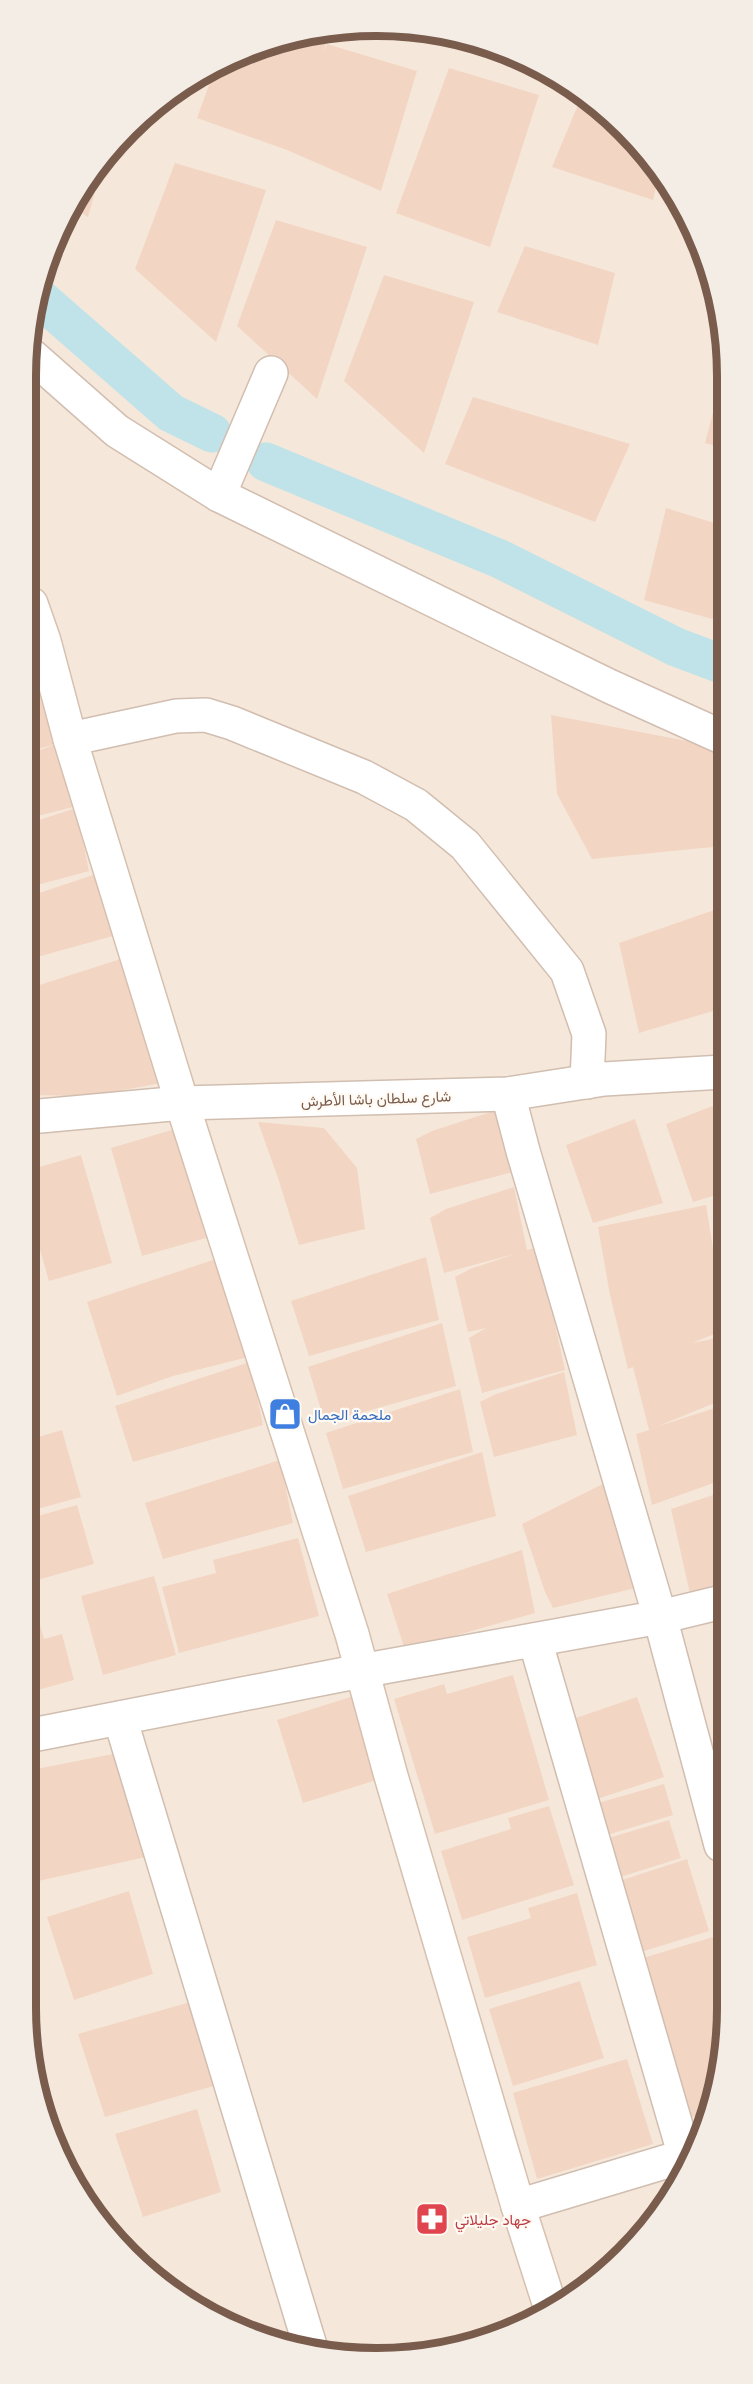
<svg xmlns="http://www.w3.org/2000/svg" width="753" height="2384" viewBox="0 0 753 2384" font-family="'Golos Text',Vazirmatn,sans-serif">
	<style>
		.residential { fill: #f5e8da }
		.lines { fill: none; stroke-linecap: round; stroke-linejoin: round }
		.canal { stroke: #bfe3e8; stroke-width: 39 }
		.building { fill: #f3d5c3 }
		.street-casing { stroke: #d1beb0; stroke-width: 36 }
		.secondary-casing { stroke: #d6c0b0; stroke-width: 36 }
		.street { stroke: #fff; stroke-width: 33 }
		.secondary { stroke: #fff; stroke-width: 33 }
		.labels { text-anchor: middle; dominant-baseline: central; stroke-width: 4.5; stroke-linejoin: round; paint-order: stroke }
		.street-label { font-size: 15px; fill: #7a5c4d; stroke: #fffaf3 }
		.shop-label { font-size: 15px; fill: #366cbe; stroke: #fffaf3; text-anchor: start }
		.health-label { font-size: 15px; fill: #be3a42; stroke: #fffaf3; text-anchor: start }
		.rim { fill: none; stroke: #7a5c4d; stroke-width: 8 }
	</style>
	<rect width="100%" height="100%" fill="#fdf6ec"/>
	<polygon class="residential" points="308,32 445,32 552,73 640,145 691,222 724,330 721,2076 669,2202 572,2299 467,2347 331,2356 221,2322 113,2239 52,2142 26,2007 32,308 85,181 182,84"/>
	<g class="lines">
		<g class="canal">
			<polyline points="37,296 171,413 212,433"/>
			<polyline points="266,462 500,559 676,647 724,665"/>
		</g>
	</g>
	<g class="building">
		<polygon points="308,32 330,32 323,53 327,44 417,71 381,191 287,150 197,118 214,71"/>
		<polygon points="449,68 539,95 490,247 396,213"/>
		<polygon points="580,100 589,103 640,145 659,174 653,200 552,167"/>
		<polygon points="103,163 88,217 74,208 85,181"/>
		<polygon points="175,163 266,190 216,342 135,269"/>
		<polygon points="276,220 367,247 317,399 237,326"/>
		<polygon points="525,246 615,273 598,345 497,312"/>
		<polygon points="384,275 474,302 424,453 344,381"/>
		<polygon points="724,370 724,448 705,443"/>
		<polygon points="473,397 630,444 595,522 445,464"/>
		<polygon points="666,508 724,526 723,622 644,600"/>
		<polygon points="43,681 56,744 31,751 31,684"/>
		<polygon points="551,715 724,748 723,846 592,859 557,794"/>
		<polygon points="60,743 73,807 30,818 31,753"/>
		<polygon points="76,808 89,871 30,887 30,823"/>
		<polygon points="99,873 113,936 30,959 30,896"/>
		<polygon points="723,907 723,1008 639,1033 619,943"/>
		<polygon points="130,956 167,1082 91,1096 29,1095 30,988"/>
		<polygon points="723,1102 723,1193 693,1202 666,1124"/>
		<polygon points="500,1109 513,1172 430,1194 416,1139 432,1131"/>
		<polygon points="635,1119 663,1203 593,1223 566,1145"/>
		<polygon points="258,1122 324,1128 357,1168 365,1229 299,1245 278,1178"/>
		<polygon points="175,1129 206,1238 142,1256 111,1148"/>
		<polygon points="81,1155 112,1263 49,1281 29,1212 29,1170"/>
		<polygon points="514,1187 527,1250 538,1247 565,1370 482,1393 469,1338 486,1328 468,1332 455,1277 470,1269 515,1254 444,1273 430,1218 446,1209"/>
		<polygon points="723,1200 723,1224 722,1224 715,1203"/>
		<polygon points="706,1205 717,1273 722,1283 722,1331 692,1343 722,1337 722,1400 656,1427 718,1407 722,1419 722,1480 652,1505 636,1434 649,1430 633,1367 628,1369 610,1295 598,1227"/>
		<polygon points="222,1257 256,1355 173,1376 117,1396 87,1302"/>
		<polygon points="426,1257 439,1320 309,1356 291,1301"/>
		<polygon points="442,1323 456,1386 325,1423 308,1367"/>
		<polygon points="250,1362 263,1425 133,1462 115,1406"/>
		<polygon points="564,1372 577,1435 494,1457 480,1402 496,1394"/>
		<polygon points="28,1380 39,1418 28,1422"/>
		<polygon points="460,1389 473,1452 343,1489 326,1433"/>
		<polygon points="62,1430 81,1497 30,1511 28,1508 28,1440"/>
		<polygon points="482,1452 496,1516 366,1552 348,1496"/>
		<polygon points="280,1460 293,1523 163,1559 145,1503"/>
		<polygon points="613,1479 644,1586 553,1608 545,1592 522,1524"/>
		<polygon points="722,1492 722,1587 691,1598 671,1509"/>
		<polygon points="77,1505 94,1564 27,1583 27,1519"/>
		<polygon points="298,1538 319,1616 179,1653 162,1587 216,1573 213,1560"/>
		<polygon points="522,1550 535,1613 405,1650 387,1594"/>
		<polygon points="154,1576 176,1655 103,1675 81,1596"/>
		<polygon points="33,1599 44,1639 62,1634 74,1680 27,1693 27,1601"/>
		<polygon points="513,1675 549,1800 435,1834 394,1699 444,1684 447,1694"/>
		<polygon points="357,1695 383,1778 303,1803 277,1720"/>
		<polygon points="637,1697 664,1777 597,1799 570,1720"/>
		<polygon points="118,1753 150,1856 34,1882 26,1844 26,1771"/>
		<polygon points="664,1784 673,1815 607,1835 598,1803"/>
		<polygon points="549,1806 574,1885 462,1920 441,1851 511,1829 508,1818"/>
		<polygon points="669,1820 681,1858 617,1878 605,1839"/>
		<polygon points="687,1859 709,1931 641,1952 619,1881"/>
		<polygon points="129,1891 153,1974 74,2000 47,1917"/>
		<polygon points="577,1893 597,1965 485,1998 467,1937 531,1918 528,1908"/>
		<polygon points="713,1937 721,1962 721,2076 706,2113 692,2117 643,1958"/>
		<polygon points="580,1981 604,2058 513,2086 489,2009"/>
		<polygon points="194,2001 224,2083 105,2117 78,2034"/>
		<polygon points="627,2059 653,2144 537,2179 513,2093"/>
		<polygon points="197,2109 221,2192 143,2217 115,2134"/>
	</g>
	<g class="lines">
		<g class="street-casing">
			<g id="street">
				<polyline points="32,356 117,431 219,495 609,686 724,738"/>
				<polyline points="219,495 271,373"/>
				<polyline points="70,739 176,716 206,715 232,723 364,777 416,805 465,845 567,971 589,1034 587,1082"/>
				<polyline points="508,1094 523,1151 660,1617 721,1845"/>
				<polyline points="29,1117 182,1103 508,1094 604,1079 723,1072"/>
				<polyline points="535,1640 686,2160"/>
				<polyline points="120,1718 311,2349"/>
				<polyline points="27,1736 361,1671 660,1617 722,1602"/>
				<polyline points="518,2206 688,2155"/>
			</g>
		</g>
		<g class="secondary-casing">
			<polyline id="secondary" points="31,604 44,641 70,739 182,1103 352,1634 391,1776 518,2206 551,2309"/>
		</g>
		<use href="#street" class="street"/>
		<use href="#secondary" class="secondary"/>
	</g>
	<defs>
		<g id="shop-square" transform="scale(1.725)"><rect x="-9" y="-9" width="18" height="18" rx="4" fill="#3f7fe0" stroke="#fffaf3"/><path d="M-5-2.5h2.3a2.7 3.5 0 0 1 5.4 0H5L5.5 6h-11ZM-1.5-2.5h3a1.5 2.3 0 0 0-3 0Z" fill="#fff"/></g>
		<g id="pharmacy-square" transform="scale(1.725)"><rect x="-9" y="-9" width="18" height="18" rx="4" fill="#e0444e" stroke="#fffaf3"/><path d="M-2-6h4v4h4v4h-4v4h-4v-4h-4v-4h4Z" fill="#fff"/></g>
	</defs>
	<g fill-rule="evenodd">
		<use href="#shop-square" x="285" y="1414"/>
		<use href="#pharmacy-square" x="432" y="2219"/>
	</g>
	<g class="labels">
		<g class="street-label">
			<text transform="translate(376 1098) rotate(-2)">شارع سلطان باشا الأطرش</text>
		</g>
		<g class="shop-label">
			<text x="308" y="1414">ملحمة الجمال</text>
		</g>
		<g class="health-label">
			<text x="455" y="2219">جهاد جليلاتي</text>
		</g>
	</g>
	<path d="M0 0H753V2384H0ZM376 36H377A340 340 0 0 1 717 376V2008A340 340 0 0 1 377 2348H376A340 340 0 0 1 36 2008V376A340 340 0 0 1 376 36Z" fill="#f4ede6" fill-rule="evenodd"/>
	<path class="rim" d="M376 36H377A340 340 0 0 1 717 376V2008A340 340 0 0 1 377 2348H376A340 340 0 0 1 36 2008V376A340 340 0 0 1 376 36Z"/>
</svg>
